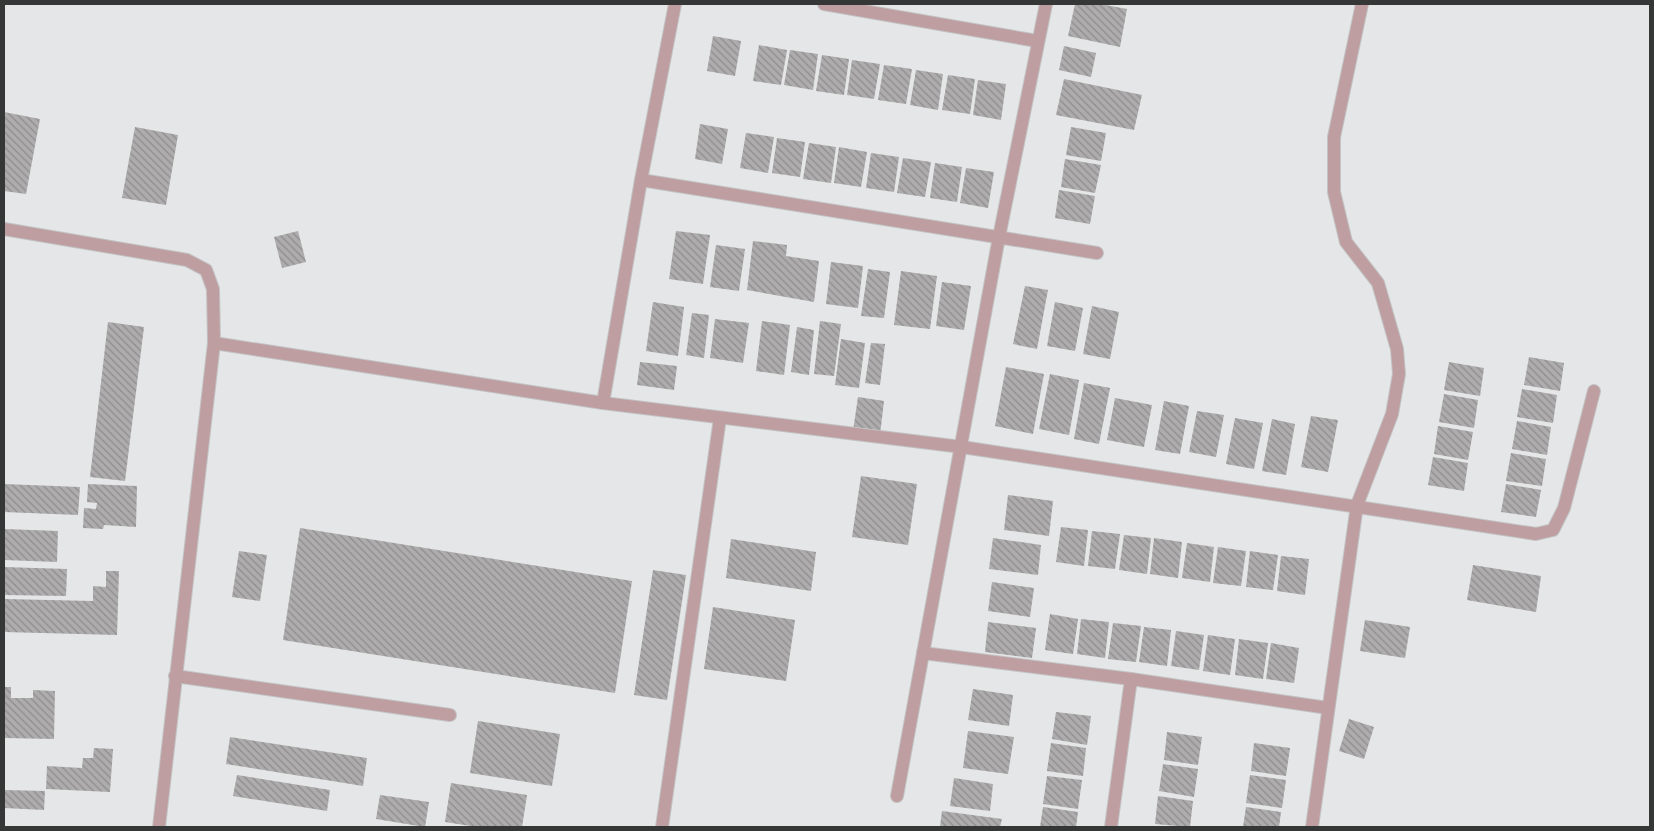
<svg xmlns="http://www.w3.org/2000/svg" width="1654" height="831" viewBox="0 0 1654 831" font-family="'Exo 2',sans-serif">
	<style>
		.building { fill: url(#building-back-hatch) }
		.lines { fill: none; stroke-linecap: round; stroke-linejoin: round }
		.service-casing { stroke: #c2c3c4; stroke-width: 14 }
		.minor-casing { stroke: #c2c3c4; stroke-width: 14 }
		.service { stroke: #bf9ea1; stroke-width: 12 }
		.minor { stroke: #bf9ea1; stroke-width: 12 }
	</style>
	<defs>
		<pattern id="building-back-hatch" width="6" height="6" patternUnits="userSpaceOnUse" patternTransform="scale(1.25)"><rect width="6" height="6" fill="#aeacac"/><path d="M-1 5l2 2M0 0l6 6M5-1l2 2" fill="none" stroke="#8e8d8d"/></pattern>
	</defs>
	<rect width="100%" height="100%" fill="#e5e6e7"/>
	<g class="building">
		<polygon points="1075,4 1100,4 1127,9 1120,47 1068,36"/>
		<polygon points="713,36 741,41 735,76 707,71"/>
		<polygon points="759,45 787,50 781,85 753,81"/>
		<polygon points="1064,46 1096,53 1091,77 1059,70"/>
		<polygon points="790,50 818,54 813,90 784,85"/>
		<polygon points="822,55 849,59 844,95 816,91"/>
		<polygon points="852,60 880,64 874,99 847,95"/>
		<polygon points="884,65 912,69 906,104 878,100"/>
		<polygon points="916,70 943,74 938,110 910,105"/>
		<polygon points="948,75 975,79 970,114 942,110"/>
		<polygon points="1064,79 1142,95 1134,130 1056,115"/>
		<polygon points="978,80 1006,84 1001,120 973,115"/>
		<polygon points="4,112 40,119 26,194 4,191"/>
		<polygon points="700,124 728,129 722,164 695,159"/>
		<polygon points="135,127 178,135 166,205 122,198"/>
		<polygon points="1071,127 1106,133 1101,161 1066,155"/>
		<polygon points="746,133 774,137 768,173 740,168"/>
		<polygon points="777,138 805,142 800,177 772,173"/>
		<polygon points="809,143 836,147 831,183 803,179"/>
		<polygon points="839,147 867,152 861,187 834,183"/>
		<polygon points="871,153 899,157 894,192 866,188"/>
		<polygon points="903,158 931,162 925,197 897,193"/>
		<polygon points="1065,159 1101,165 1095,193 1061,187"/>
		<polygon points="935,163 962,167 957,202 930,198"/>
		<polygon points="966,168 994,172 988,208 960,203"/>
		<polygon points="1059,190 1095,196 1090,224 1055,218"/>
		<polygon points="298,231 306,262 282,268 274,237"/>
		<polygon points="676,231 710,235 703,284 669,279"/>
		<polygon points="753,241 787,245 786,256 819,261 814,302 747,290"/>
		<polygon points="716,245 745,249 739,291 710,287"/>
		<polygon points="831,262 863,266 858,308 826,304"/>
		<polygon points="868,269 890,272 884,318 861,316"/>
		<polygon points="901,271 937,276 930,329 894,325"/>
		<polygon points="942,282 971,286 964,330 936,326"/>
		<polygon points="1025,286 1048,290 1037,349 1013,344"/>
		<polygon points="653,302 684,307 678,356 646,351"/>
		<polygon points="1055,302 1083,308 1075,351 1047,346"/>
		<polygon points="1092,306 1119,312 1110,359 1083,354"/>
		<polygon points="692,313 709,315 704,358 686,355"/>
		<polygon points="715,319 749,323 743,363 710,358"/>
		<polygon points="762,321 790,325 784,375 756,371"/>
		<polygon points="820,321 841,324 834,376 814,374"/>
		<polygon points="108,322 144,327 125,481 90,477"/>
		<polygon points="797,327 814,330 809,375 791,372"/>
		<polygon points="841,339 865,343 859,388 835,385"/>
		<polygon points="871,343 885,344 880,385 865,383"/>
		<polygon points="1529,357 1564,363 1560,391 1524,385"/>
		<polygon points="640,362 677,366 674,390 637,385"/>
		<polygon points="1449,362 1484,368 1480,396 1444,390"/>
		<polygon points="1006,367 1044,374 1033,434 995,426"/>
		<polygon points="1050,374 1079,380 1069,435 1039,429"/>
		<polygon points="1084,383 1110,388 1099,444 1074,439"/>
		<polygon points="1522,389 1557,395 1553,423 1517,417"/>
		<polygon points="1444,394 1478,400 1474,428 1439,422"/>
		<polygon points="858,397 884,401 880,435 853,431"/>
		<polygon points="1115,398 1152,405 1144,447 1107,440"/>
		<polygon points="1164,401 1189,406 1180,454 1155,450"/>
		<polygon points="1197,411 1224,415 1216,457 1189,452"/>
		<polygon points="1311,416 1338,420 1328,472 1301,467"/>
		<polygon points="1235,418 1263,423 1254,469 1226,464"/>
		<polygon points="1272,419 1295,424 1286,475 1262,471"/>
		<polygon points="1517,421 1551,427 1547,455 1512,449"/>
		<polygon points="1438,426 1473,432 1468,460 1434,454"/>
		<polygon points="1511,453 1546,459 1542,486 1506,481"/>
		<polygon points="1433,457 1468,463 1464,491 1428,485"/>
		<polygon points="861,476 917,484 908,545 852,537"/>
		<polygon points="4,484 80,487 78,515 4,512"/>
		<polygon points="88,484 137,486 136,527 104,525 103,529 83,528 84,508 96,509 97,503 87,502"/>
		<polygon points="1506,484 1541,490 1536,517 1501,512"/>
		<polygon points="1008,495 1053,501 1049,536 1004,530"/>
		<polygon points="1061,527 1088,530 1084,566 1056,562"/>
		<polygon points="300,528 632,581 615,693 283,640"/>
		<polygon points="4,529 58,531 57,562 4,560"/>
		<polygon points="1092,531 1120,534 1115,569 1088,566"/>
		<polygon points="1124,535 1151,538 1147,574 1119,570"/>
		<polygon points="993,538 1041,545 1038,575 989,569"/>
		<polygon points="1154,538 1182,542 1178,578 1150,574"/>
		<polygon points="731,539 816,552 811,591 726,578"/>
		<polygon points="1187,543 1214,547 1210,582 1182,578"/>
		<polygon points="1218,547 1246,551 1241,586 1213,583"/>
		<polygon points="239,551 267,555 260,601 232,597"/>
		<polygon points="1250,551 1278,555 1273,590 1246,587"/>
		<polygon points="1281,556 1309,559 1305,595 1277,591"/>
		<polygon points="1473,565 1541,576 1536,612 1467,600"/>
		<polygon points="4,567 67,569 66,596 4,595"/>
		<polygon points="653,570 686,575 667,700 634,695"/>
		<polygon points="106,571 119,571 117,635 4,632 4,599 93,601 93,586 106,587"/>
		<polygon points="992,582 1034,588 1030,617 988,611"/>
		<polygon points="713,607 795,620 786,681 704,669"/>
		<polygon points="1050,614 1078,619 1073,654 1045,650"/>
		<polygon points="1081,619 1109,622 1105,658 1077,654"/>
		<polygon points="1365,620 1410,627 1405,658 1360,651"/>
		<polygon points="988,622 1036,628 1032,658 985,652"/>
		<polygon points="1113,623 1141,626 1136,662 1108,659"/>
		<polygon points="1144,627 1171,630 1167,666 1139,662"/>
		<polygon points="1176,631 1204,635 1199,670 1171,666"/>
		<polygon points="1208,635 1235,639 1230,675 1203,671"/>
		<polygon points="1239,639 1268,643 1263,679 1235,675"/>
		<polygon points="1271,643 1299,648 1294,683 1266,679"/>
		<polygon points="4,687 11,687 11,698 33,698 33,690 55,691 54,739 4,738"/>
		<polygon points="973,689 1013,695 1009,726 968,720"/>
		<polygon points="1056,712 1091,716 1087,745 1052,739"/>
		<polygon points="1349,719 1374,727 1364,759 1339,751"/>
		<polygon points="478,721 560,734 552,786 470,773"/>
		<polygon points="968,731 1014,737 1008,774 963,768"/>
		<polygon points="1167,732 1202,737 1198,765 1164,760"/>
		<polygon points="230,737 367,758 363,786 226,764"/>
		<polygon points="1051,743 1086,748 1083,776 1047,771"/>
		<polygon points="1254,743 1290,748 1286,776 1251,771"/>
		<polygon points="94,748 113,749 110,792 46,789 47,766 82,768 83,758 93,758"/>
		<polygon points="1163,764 1198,769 1194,797 1159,791"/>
		<polygon points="237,775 330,790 327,811 233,796"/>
		<polygon points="1250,775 1286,780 1282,808 1246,803"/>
		<polygon points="1047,776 1082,780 1078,809 1043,804"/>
		<polygon points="954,778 993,784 990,811 950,806"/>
		<polygon points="451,783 527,795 522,827 477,827 445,822"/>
		<polygon points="4,790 45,791 44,810 4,808"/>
		<polygon points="380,795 429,802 425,827 376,819"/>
		<polygon points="1158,796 1193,801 1190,827 1155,824"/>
		<polygon points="1043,807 1078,812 1076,827 1040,827"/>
		<polygon points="1246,807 1281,812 1279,827 1243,827"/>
		<polygon points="942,811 1002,819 1000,827 940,827"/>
	</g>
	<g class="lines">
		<g class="service-casing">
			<polyline id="service" points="175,676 450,715"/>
		</g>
		<g class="minor-casing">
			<g id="minor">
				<polyline points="824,4 1037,41"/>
				<polyline points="641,180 1097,253"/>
				<polyline points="4,229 187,260 206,270 213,289 214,343 159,827"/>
				<polyline points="214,343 603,403 962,447 1536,534 1553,530 1564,508 1594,391"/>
				<polyline points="603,403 641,180 675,4"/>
				<polyline points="923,653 1131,679 1328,708"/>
				<polyline points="897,796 999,237 1046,4"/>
				<polyline points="662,827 720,418"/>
				<polyline points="1111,827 1131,679"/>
				<polyline points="1312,827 1357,505 1392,414 1399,374 1397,349 1378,283 1346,242 1334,192 1334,137 1362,4"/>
			</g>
		</g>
		<use href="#service" class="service"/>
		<use href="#minor" class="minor"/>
	</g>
	<rect width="1654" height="831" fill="none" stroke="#353636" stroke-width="10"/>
</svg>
